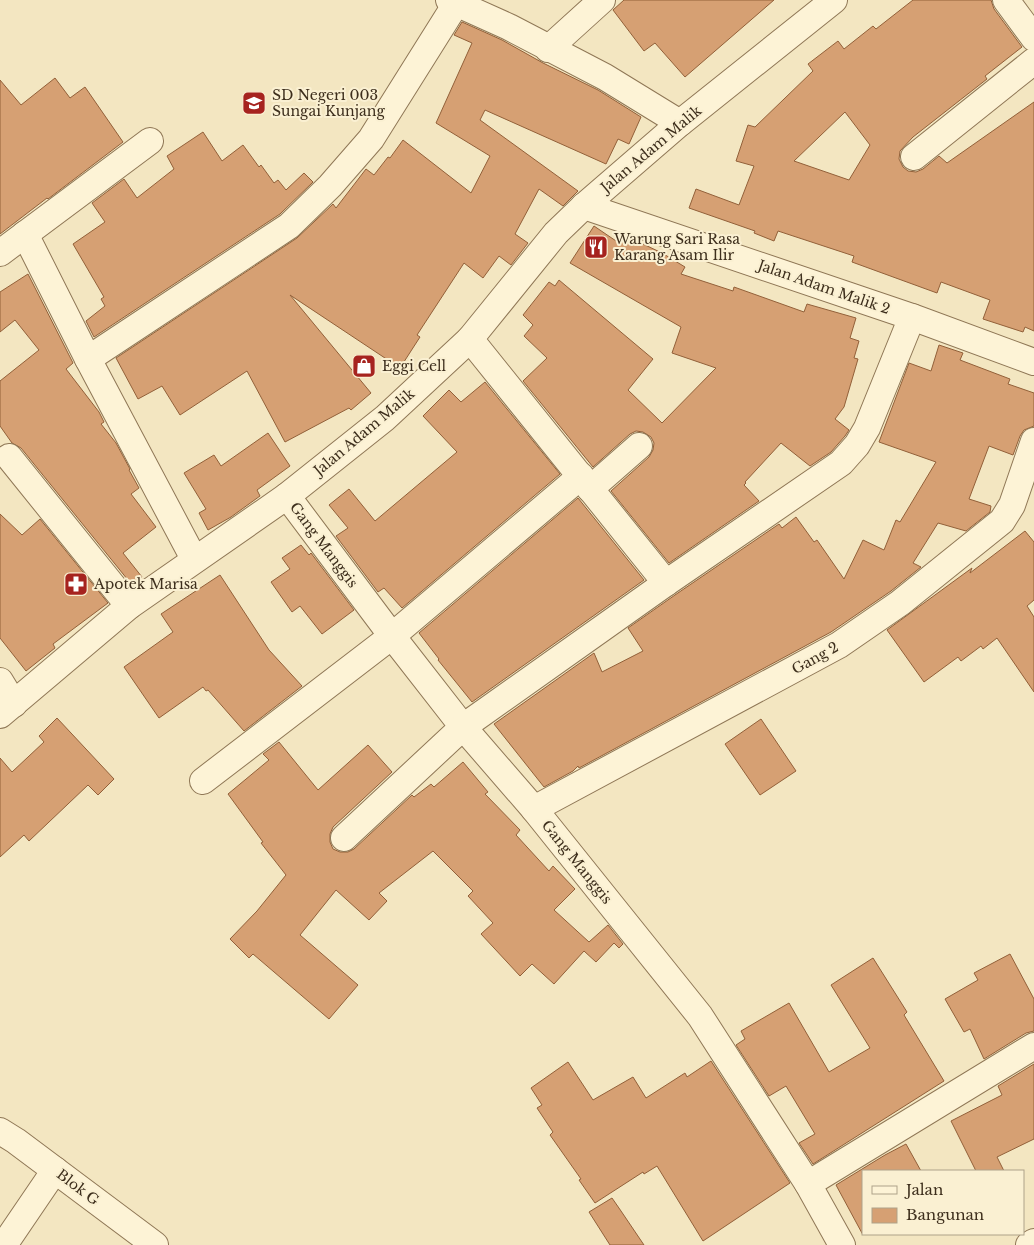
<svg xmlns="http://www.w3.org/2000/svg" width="1034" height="1245" viewBox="0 0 1034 1245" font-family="'Libre Baskerville',serif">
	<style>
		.building { fill: #d6a073; stroke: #926039; fill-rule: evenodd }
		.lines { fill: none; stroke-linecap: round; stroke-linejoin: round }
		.minor-casing { stroke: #8f7756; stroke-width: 28 }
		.minor { stroke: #fdf3d6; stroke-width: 26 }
		.labels { text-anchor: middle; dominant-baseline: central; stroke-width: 4; stroke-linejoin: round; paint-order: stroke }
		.poi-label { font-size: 14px; fill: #3d2e1c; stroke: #faf0d2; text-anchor: start }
		.street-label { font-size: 14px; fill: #3d2e1c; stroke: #faf0d2 }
	</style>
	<rect width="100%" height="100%" fill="#f3e6c1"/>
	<g class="building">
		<polygon points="624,0 774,0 685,77 655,43 644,51 613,10"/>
		<path d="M 913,0 L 991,0 L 994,9 L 1022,47 L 985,76 L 987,79 L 913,137 L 900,151 L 899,159 L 903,167 L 908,171 L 916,172 L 923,169 L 939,156 L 947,163 L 1034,102 L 1034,331 L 1025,327 L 1023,332 L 983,319 L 990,300 L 941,282 L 937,293 L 852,262 L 854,256 L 778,231 L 774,241 L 754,233 L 755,231 L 689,208 L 696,189 L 739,205 L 754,166 L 736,161 L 748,125 L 755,127 L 813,71 L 808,64 L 838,41 L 844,49 L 873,26 L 876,29 ZM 845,112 L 870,145 L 849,180 L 794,161 Z"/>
		<polygon points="462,22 502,40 543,63 598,90 641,117 629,144 618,139 606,164 485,110 480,120 578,191 563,206 539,189 515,234 528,243 511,265 499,256 483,278 464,263 417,335 420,337 400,368 290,295 371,393 351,410 349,408 285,442 247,371 180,415 162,386 138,399 116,358 297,238 333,204 336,208 366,169 374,175 388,157 390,158 403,140 471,193 490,156 436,123 472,43 454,35"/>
		<polygon points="55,78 70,98 85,87 123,142 48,199 47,198 0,234 0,80 21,105"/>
		<polygon points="203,132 222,161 243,145 259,167 261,165 274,183 278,180 286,190 304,173 313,182 280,214 94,337 86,321 105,306 101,299 104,297 73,244 105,222 92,203 124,179 137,198 174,169 167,156"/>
		<polygon points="594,226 619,243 624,235 662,253 685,267 681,274 733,291 734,287 804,312 807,304 856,318 850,338 859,341 854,358 858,359 844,407 835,419 849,430 845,436 831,452 810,466 781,443 745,482 746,483 744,485 759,501 669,563 611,491 649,457 653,450 654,443 651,437 643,432 636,431 630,434 593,467 523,381 547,358 524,336 533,325 523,315 549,282 555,286 559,280 653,359 628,390 662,423 716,368 672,353 681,327 570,263"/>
		<polygon points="28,274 73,363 66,369 99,412 104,422 101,424 116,443 130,469 129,470 139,488 131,494 156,527 123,553 142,577 132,585 21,448 12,443 0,426 0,381 39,350 15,320 0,332 0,292"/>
		<polygon points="939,345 963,353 960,360 1010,379 1008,384 1034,393 1034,426 1024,430 1020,436 1013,455 989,446 969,499 991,506 990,512 966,531 938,523 913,563 921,567 891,591 831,632 579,768 578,766 573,771 544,787 494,724 594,653 602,672 643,651 628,628 675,595 779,524 782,528 796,517 814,542 817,540 844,579 863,540 884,550 896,520 900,522 936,462 879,442 909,363 931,371"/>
		<polygon points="485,382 560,474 402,608 384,588 378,592 336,536 348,528 329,505 349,489 375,521 457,452 423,416 449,390 461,402"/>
		<polygon points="268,433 290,466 257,490 260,496 231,517 208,530 199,513 206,509 184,473 214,455 221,466"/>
		<polygon points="578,498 644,580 472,702 438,660 439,659 419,633"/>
		<polygon points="0,514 22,535 40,519 108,603 53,644 55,648 26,671 0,638"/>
		<polygon points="1025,531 1034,542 1034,600 1027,606 1034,617 1034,692 997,638 983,649 981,646 961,661 958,657 924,682 887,630 972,568 970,573"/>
		<polygon points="301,545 309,555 311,553 354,610 322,634 300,606 292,612 271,582 290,569 282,558"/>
		<polygon points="220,575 269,650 302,686 244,731 208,690 206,691 203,687 159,718 124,667 173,632 161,614"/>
		<polygon points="57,718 114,779 98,795 88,785 29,841 24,835 0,857 0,758 12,772 44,742 39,736"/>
		<polygon points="761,719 796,771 760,795 725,744"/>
		<polygon points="279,742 318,790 368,745 392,772 333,827 330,834 330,842 333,849 340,852 348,852 354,849 412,795 414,797 431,784 434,787 463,762 488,792 485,794 520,830 516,835 549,871 553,866 575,889 554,910 589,942 608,925 623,944 619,948 614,943 596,962 584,951 554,984 532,964 520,976 481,934 493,923 468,896 473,891 433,851 379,893 387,901 369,920 336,890 300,935 358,985 329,1019 253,954 249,958 230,939 257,911 286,875 261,843 263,842 228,794 269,760 263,754"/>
		<polygon points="1010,954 1034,999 1034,1031 1026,1033 984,1059 970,1029 964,1032 945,999 978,980 974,973"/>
		<polygon points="873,958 907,1012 904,1015 944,1081 813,1164 799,1143 815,1134 786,1086 769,1096 736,1045 745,1039 741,1031 789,1003 829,1072 870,1048 831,985"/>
		<polygon points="711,1061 790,1183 703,1241 657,1166 644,1174 643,1172 595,1203 579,1180 581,1179 550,1135 553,1132 537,1108 542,1105 531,1088 568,1062 593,1100 633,1077 646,1098 685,1073 687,1077"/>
		<polygon points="1034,1064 1034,1139 997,1157 1004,1171 976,1171 951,1121 1002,1095 998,1086"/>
		<polygon points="906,1144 921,1171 863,1171 863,1235 836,1185 885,1155"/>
		<polygon points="612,1198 621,1211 644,1245 610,1245 589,1212"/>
	</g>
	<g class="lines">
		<g class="minor-casing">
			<g id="minor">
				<polyline points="449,0 509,27 605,77 680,123"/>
				<polyline points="1006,0 1034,38"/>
				<polyline points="548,49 602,0"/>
				<polyline points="914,157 1034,61"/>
				<polyline points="584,206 912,317 1034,362"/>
				<polyline points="25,234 88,359 194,559"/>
				<polyline points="0,253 150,141"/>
				<polyline points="470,339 666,583"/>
				<polyline points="88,359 289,226 330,186 371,139 457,2"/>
				<polyline points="9,457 129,606"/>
				<polyline points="590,489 639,446"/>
				<polyline points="287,496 392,636 463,727 534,809 700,1016 808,1184 842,1245"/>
				<polyline points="0,681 14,704"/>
				<polyline points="0,715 129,606 287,496 385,418 470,339 556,233 584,206 680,123 834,0"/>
				<polyline points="203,781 392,636 581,476"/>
				<polyline points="534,809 839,645 900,603 1002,521 1012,505 1034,441"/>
				<polyline points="344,838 463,727 666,583 841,463 857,445 867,428 912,317"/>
				<polyline points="0,1131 16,1141 155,1245"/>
				<polyline points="808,1184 1034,1046"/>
				<polyline points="4,1245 55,1170"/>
				<polyline points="1029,1245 1034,1242"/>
			</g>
		</g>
		<use href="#minor" class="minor"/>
	</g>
	<defs>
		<g id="school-square" transform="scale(1.25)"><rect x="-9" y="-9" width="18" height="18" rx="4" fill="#a6231f" stroke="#faf0d2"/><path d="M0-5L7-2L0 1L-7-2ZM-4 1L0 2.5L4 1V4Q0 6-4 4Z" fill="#fff"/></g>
		<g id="restaurant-square" transform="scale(1.25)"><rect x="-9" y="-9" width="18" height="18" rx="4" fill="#a6231f" stroke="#faf0d2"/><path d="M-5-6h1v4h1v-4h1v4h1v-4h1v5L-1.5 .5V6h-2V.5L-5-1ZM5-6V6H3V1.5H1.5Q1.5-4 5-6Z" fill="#fff"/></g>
		<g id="shop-square" transform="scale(1.25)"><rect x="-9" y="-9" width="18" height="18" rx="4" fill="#a6231f" stroke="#faf0d2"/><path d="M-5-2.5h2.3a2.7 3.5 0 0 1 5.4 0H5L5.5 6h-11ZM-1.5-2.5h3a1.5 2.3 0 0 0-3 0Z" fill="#fff"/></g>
		<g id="pharmacy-square" transform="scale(1.25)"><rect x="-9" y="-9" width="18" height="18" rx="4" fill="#a6231f" stroke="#faf0d2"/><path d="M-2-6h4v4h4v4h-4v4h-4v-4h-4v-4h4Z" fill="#fff"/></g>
	</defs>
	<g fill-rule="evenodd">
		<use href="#school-square" x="254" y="103"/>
		<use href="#restaurant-square" x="596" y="247"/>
		<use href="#shop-square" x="364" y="366"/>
		<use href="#pharmacy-square" x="76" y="584"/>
	</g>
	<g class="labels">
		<g class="poi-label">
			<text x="272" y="95">SD Negeri 003<tspan x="272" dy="16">Sungai Kunjang</tspan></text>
			<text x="614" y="239">Warung Sari Rasa<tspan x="614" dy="16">Karang Asam Ilir</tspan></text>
			<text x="382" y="366">Eggi Cell</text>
			<text x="94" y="584">Apotek Marisa</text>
		</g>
		<g class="street-label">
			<text transform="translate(651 149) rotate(-40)">Jalan Adam Malik</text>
			<text transform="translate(824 287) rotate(19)">Jalan Adam Malik 2</text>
			<text transform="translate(364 432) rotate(-40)">Jalan Adam Malik</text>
			<text transform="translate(324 545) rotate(53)">Gang Manggis</text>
			<text transform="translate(815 658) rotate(-29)">Gang 2</text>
			<text transform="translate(577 862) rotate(51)">Gang Manggis</text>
			<text transform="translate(78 1187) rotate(37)">Blok G</text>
		</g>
	</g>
	<rect x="862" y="1170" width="162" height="65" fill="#faf0d2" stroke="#aea289"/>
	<rect x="872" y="1186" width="25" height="8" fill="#fdf3d6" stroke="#aea289"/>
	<text x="906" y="1195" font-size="15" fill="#3d2e1c">Jalan</text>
	<rect x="872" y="1208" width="25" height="15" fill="#d6a073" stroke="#aea289"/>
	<text x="906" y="1220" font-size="15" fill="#3d2e1c">Bangunan</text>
</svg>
